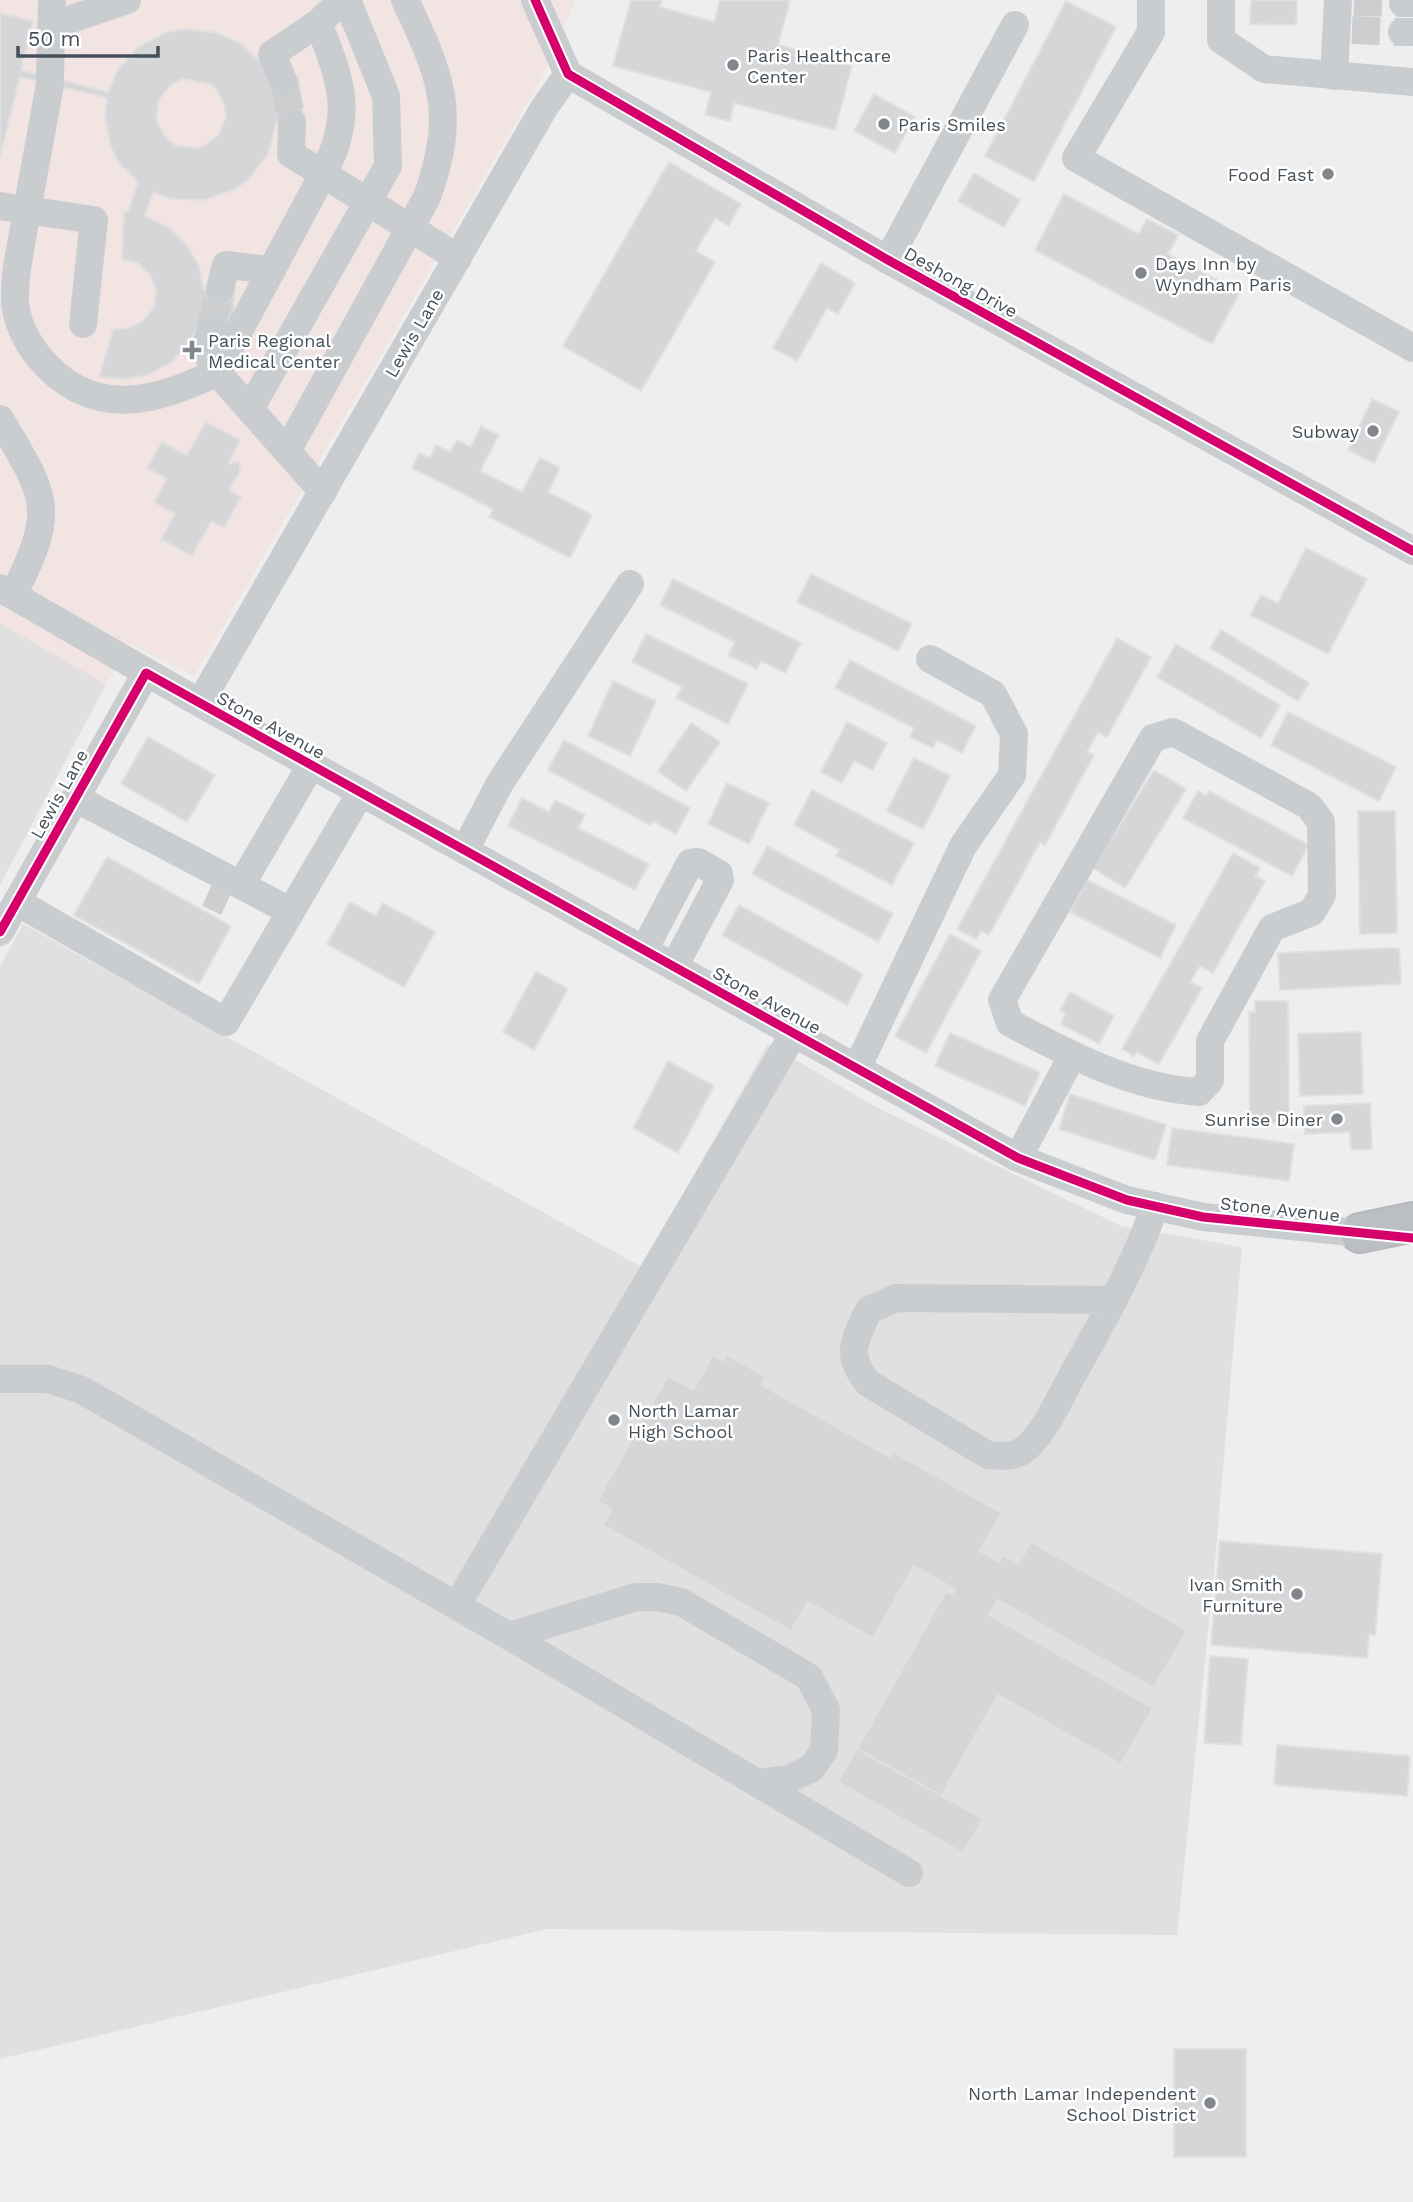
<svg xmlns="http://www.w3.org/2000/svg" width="1413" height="2202" viewBox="0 0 1413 2202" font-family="'Work Sans',sans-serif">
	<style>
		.education { fill: #e1dfdf }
		.medical { fill: #f1e4e2 }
		.building { fill: #d6d6d8; stroke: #e0e0e1; stroke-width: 2; fill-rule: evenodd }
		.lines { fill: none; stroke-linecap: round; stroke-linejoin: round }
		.minor-tunnel { stroke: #cdced0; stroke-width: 28; stroke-dasharray: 28 14; stroke-linecap: butt }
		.highway-casing { stroke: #b4b8bd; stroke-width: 42 }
		.minor { stroke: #cacdcf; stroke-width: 28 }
		.highway { stroke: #bbbfc4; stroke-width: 38 }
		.cycleway-casing { stroke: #fff; stroke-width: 13 }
		.cycleway { stroke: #d6006c; stroke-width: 9 }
		.poi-dot { fill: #81878d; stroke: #fff; stroke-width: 2.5 }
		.labels { text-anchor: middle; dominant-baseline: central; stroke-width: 5; stroke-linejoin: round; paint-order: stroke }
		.poi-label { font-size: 18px; fill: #465059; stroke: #fff; text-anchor: start }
		.street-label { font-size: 18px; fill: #465059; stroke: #fff }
	</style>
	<rect width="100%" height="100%" fill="#efeeee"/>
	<g class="education">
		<polygon points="0,623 106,684 0,885"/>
		<polygon points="23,924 642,1267 768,1044 878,1108 1121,1226 1242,1247 1214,1573 1177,1935 547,1929 0,2059 0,966"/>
	</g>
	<polygon class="medical" points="0,0 575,0 543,76 194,676 130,644 106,684 0,623"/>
	<g class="building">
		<polygon points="631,0 662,0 660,7 714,22 720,0 790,0 778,45 852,65 835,130 734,103 730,121 705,115 711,92 613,66"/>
		<polygon points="1251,0 1297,0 1296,25 1250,24"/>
		<polygon points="1066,1 1116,27 1034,182 985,156"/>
		<path d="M 0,13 L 33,21 L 21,70 L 108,92 L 117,71 L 138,47 L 167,32 L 183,29 L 213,32 L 227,37 L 241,44 L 284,83 L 298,77 L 305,122 L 277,121 L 268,154 L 248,180 L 235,189 L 204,200 L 171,199 L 153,192 L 145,216 L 170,228 L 187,245 L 199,266 L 204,290 L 235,287 L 234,310 L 228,334 L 199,324 L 188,345 L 170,363 L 148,375 L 124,379 L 99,377 L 113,329 L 130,328 L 144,320 L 154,307 L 156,290 L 150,275 L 138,263 L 122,259 L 124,211 L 128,212 L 138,182 L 119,163 L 111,148 L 105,117 L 107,98 L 20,77 L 0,157 ZM 183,79 L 210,84 L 217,90 L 225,107 L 226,116 L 219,134 L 204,146 L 195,148 L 175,145 L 166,138 L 156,120 L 159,99 L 173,83 Z"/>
		<polygon points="874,94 915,117 895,153 854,131"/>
		<polygon points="669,162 741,204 729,226 715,218 696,251 715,262 641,391 563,346"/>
		<polygon points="974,173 1020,200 1004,227 958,201"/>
		<polygon points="1064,194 1139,234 1147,219 1178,235 1168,254 1240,292 1212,344 1035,250"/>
		<polygon points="821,263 855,283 838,314 827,308 797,361 773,348"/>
		<polygon points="1372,399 1399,412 1374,463 1348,450"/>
		<polygon points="206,422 240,440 228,464 239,462 240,471 229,490 241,497 224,528 211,521 192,556 161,539 175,514 154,502 167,479 147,468 162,442 187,455"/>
		<polygon points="481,426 499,435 480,471 522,492 540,458 560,468 548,492 592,515 570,558 489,517 493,509 412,468 419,453 430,458 436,445 450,452 457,440 471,447"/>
		<polygon points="1306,548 1367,579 1328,654 1250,615 1261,595 1278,603"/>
		<polygon points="811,574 912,624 898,651 797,602"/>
		<polygon points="673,579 801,643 785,673 761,661 757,669 728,655 735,642 660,605"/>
		<polygon points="1221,630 1309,683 1298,701 1210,648"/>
		<polygon points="646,634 748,684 728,724 676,698 682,687 632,662"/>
		<polygon points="1117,638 1151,657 1107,737 1098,732 1087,752 1094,755 1045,845 1040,842 989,935 981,931 976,939 957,929"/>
		<polygon points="1176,644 1280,705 1261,738 1157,677"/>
		<polygon points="850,660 976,726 962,753 937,740 933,748 910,737 914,728 835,688"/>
		<polygon points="613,681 656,701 630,756 588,736"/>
		<polygon points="1288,712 1396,767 1379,801 1271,745"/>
		<polygon points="847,722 887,743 873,770 854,761 842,783 821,772"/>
		<polygon points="691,723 720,742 686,791 658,771"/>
		<polygon points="148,737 215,775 187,822 121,784"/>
		<polygon points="564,740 690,808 676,834 653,821 650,825 548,770"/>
		<polygon points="914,758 950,776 923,829 887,811"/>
		<polygon points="1154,770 1186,789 1125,888 1093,868"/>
		<polygon points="727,783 769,803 749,844 708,824"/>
		<polygon points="812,790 914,843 892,885 836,856 840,850 794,825"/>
		<polygon points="1198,791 1206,796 1209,791 1309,845 1292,876 1183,818"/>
		<polygon points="522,798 549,812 555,800 585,815 578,828 649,864 635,890 508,826"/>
		<polygon points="1358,811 1395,811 1397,933 1360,934"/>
		<polygon points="767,846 893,914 878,942 752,874"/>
		<polygon points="1233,853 1260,868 1255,876 1265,881 1213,973 1200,966 1190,982 1202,988 1159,1064 1136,1052 1134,1056 1122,1049"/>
		<polygon points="107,857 231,926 199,984 74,915"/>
		<polygon points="1087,880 1176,925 1160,958 1070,912"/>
		<polygon points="350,902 376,916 383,903 435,932 404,987 327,944"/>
		<polygon points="739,905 863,974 847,1005 722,935"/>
		<polygon points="950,934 981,951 926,1053 895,1036"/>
		<polygon points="1390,948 1399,949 1401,984 1280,990 1278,953"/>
		<polygon points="536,971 568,989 534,1050 503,1032"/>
		<polygon points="1070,992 1114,1016 1099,1044 1061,1024 1066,1013 1060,1010"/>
		<polygon points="1255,1001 1288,1001 1289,1123 1250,1123 1249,1012 1255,1012"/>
		<polygon points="1361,1032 1363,1094 1300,1096 1298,1034"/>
		<polygon points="950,1033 1040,1072 1025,1106 935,1066"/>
		<polygon points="668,1061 714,1086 678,1153 633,1128"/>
		<polygon points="1070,1094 1166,1125 1155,1160 1059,1129"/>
		<polygon points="1370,1103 1372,1149 1351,1150 1350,1132 1305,1134 1304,1106"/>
		<polygon points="1172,1128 1294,1144 1289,1181 1167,1165"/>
		<polygon points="713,1355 723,1361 727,1355 766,1377 762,1385 890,1457 893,1452 1002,1513 980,1551 999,1562 1003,1555 1018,1564 1031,1542 1187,1630 1154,1688 998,1600 989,1615 1153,1708 1121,1764 998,1695 941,1796 857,1749 946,1591 952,1594 955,1589 914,1566 873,1638 808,1602 791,1631 603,1525 611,1509 597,1501 668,1376 693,1390"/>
		<polygon points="1220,1541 1382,1554 1375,1635 1369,1634 1367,1658 1211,1645"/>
		<polygon points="1210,1656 1248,1659 1241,1745 1204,1743"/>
		<polygon points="1277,1745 1410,1756 1407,1796 1274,1785"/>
		<polygon points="857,1749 983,1819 963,1853 838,1782"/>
		<rect x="1174" y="2049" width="72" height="108"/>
	</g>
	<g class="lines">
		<g class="minor-tunnel">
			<polyline points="1354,2 1403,3"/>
			<polyline points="1352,30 1402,32"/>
			<polyline points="284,83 292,122"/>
			<polyline points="211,328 220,289"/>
			<polyline points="208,893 227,902"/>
		</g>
		<g class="highway-casing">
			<polyline id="highway" points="1360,1233 1413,1222"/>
		</g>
		<g class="minor">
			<path d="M 343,0 L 318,23 C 342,81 354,116 323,174 L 458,258"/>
			<polyline points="535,0 568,74 888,260 1413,551"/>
			<polyline points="1151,0 1151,32 1076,158 1413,348"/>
			<polyline points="1221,0 1221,40 1264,69 1413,82"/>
			<polyline points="1403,3 1413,3"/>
			<polyline points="54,25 127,0"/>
			<polyline points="1402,32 1413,32"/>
			<polyline points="1334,76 1338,0"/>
			<polyline points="50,78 52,0"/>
			<polyline points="284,83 272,54 318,23"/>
			<polyline points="292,122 291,154 323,174 217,372 323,492"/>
			<polyline points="0,206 27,210 50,84"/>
			<polyline points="888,260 1015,25"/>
			<polyline points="220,289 226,265 272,270"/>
			<path d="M 83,324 L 94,220 L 27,210 C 23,238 14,271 15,300 C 15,319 27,343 39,357 C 90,419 154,404 217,372 L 205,350 L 211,328"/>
			<polyline points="250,409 388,166 386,96 347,0"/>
			<path d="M 0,419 C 47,498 57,509 13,595"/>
			<path d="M 287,451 L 427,197 C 457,113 442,78 405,0"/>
			<polyline points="0,588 200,703 1018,1158 1127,1200 1203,1217 1379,1235"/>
			<polyline points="200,703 544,108 568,74"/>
			<path d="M 1173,732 L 1309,806 L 1321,822 L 1322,895 L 1312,912 L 1272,928 L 1210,1041 L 1210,1080 L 1199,1092 C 1132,1088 1068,1054 1010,1023 L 1002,1000 L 1153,738 Z"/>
			<polyline points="75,798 290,911"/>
			<polyline points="465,850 500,783 630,584"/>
			<polyline points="241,885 311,765"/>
			<polyline points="17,902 226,1022 361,792"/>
			<polyline points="0,932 146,673"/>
			<polyline points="644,950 690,863 698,862 719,874 720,880 674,967"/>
			<polyline points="857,1068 963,846 1012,775 1014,734 993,694 930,659"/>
			<polyline points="1018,1158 1072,1056"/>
			<path d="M 1114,1300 L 896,1298 L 869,1310 C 854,1340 845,1355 868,1383 L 988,1455 C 1001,1456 1014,1458 1025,1449 C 1046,1431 1058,1401 1072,1376 C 1103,1320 1134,1267 1155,1206"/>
			<polyline points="0,1379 48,1379 82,1390 509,1636 909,1873"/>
			<polyline points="457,1605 794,1033"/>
			<polyline points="509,1636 636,1597 657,1597 681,1602 809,1677 826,1710 824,1750 812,1768 789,1779 757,1783"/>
		</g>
		<use href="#highway" class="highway"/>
		<g class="cycleway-casing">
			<g id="cycleway">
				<polyline points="535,0 568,74 888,260 1413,551"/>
				<polyline points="0,932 146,673 1018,1158 1127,1200 1203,1217 1413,1238"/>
			</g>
		</g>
		<use href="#cycleway" class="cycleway"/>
	</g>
	<g class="poi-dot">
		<circle cx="733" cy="65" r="7"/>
		<circle cx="884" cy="124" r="7"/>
		<circle cx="1328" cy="174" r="7"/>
		<circle cx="1141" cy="273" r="7"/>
		<path d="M188.5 339.5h7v7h7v7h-7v7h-7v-7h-7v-7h7z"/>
		<circle cx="1373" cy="431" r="7"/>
		<circle cx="1337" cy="1119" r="7"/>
		<circle cx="614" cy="1420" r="7"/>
		<circle cx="1297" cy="1594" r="7"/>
		<circle cx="1210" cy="2103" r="7"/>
	</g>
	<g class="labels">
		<g class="poi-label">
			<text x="747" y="55">Paris Healthcare<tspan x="747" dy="21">Center</tspan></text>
			<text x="898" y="124">Paris Smiles</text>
			<text x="1314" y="174" text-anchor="end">Food Fast</text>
			<text x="1155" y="263">Days Inn by<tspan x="1155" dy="21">Wyndham Paris</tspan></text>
			<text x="208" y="340">Paris Regional<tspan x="208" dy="21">Medical Center</tspan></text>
			<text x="1359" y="431" text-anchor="end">Subway</text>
			<text x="1323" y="1119" text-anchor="end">Sunrise Diner</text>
			<text x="628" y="1410">North Lamar<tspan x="628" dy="21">High School</tspan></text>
			<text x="1283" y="1584" text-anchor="end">Ivan Smith<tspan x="1283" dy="21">Furniture</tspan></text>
			<text x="1196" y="2093" text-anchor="end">North Lamar Independent<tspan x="1196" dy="21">School District</tspan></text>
		</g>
		<g class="street-label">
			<text transform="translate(961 282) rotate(29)">Deshong Drive</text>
			<text transform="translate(414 333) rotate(-60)">Lewis Lane</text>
			<text transform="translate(271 725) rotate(29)">Stone Avenue</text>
			<text transform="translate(59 794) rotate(-61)">Lewis Lane</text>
			<text transform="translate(767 1000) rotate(29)">Stone Avenue</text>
			<text transform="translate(1280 1209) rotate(6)">Stone Avenue</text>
		</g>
	</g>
	<path d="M18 46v10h140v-10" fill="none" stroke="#465059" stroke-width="3.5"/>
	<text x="28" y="46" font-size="21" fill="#465059" stroke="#ffffff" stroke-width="5" paint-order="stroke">50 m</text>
</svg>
